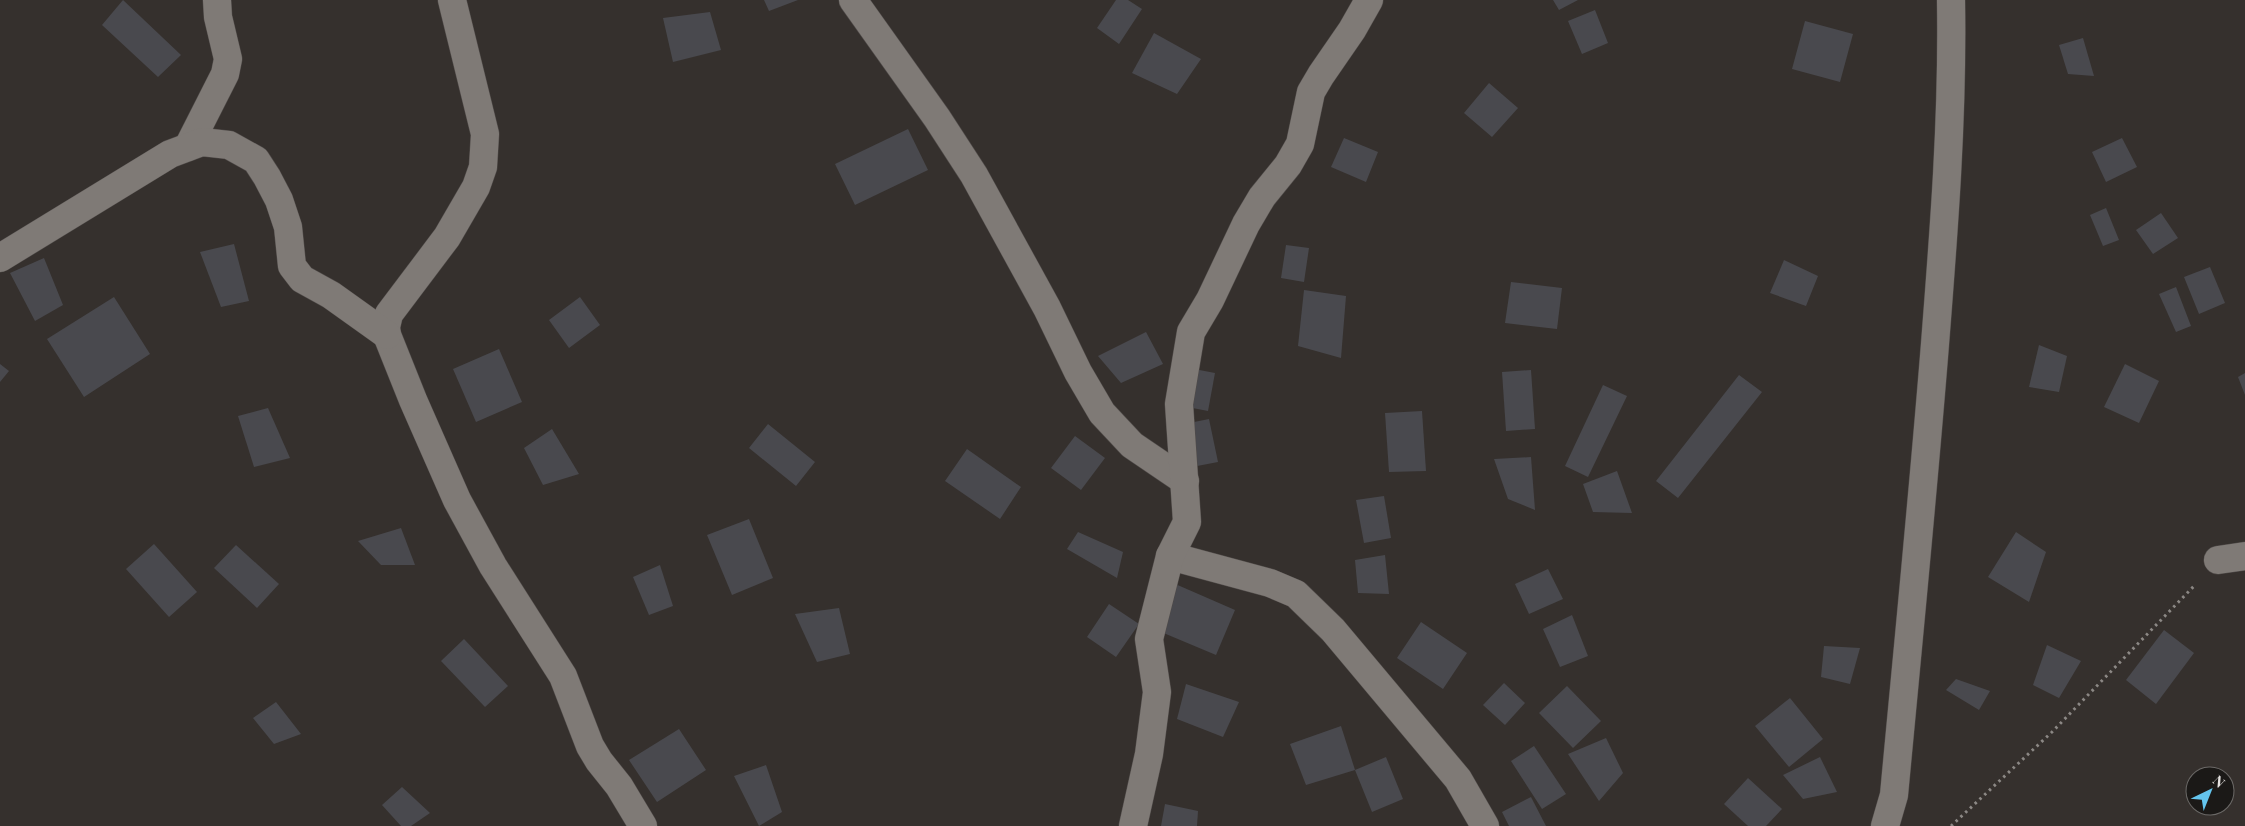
<svg xmlns="http://www.w3.org/2000/svg" width="2245" height="826" viewBox="0 0 2245 826" font-family="'Playfair Display',serif">
	<style>
		.building { fill: #49494e }
		.lines { fill: none; stroke-linecap: round; stroke-linejoin: round }
		.minor-casing { stroke: #514c4a; stroke-width: 29 }
		.path { stroke: #8c8885; stroke-width: 3; stroke-dasharray: 2.5 4; stroke-linecap: butt }
		.minor { stroke: #7f7a76; stroke-width: 28 }
	</style>
	<rect width="100%" height="100%" fill="#35302d"/>
	<g class="building">
		<polygon points="123,0 181,55 158,77 102,25"/>
		<polygon points="764,0 798,0 769,11"/>
		<polygon points="1116,0 1128,0 1142,9 1119,44 1097,28"/>
		<polygon points="1553,0 1578,0 1559,10"/>
		<polygon points="1595,10 1608,43 1582,54 1568,21"/>
		<polygon points="710,12 721,50 673,62 663,18"/>
		<polygon points="1805,21 1853,34 1840,82 1792,69"/>
		<polygon points="1154,33 1201,59 1177,94 1132,73"/>
		<polygon points="2083,38 2094,76 2068,74 2059,45"/>
		<polygon points="1489,83 1518,108 1492,137 1464,113"/>
		<polygon points="908,129 928,170 855,205 835,164"/>
		<polygon points="1344,138 1378,152 1366,182 1331,167"/>
		<polygon points="2122,138 2137,167 2106,182 2092,152"/>
		<polygon points="2106,208 2119,240 2103,246 2090,215"/>
		<polygon points="2161,213 2178,238 2153,254 2136,230"/>
		<polygon points="234,244 249,301 221,307 200,252"/>
		<polygon points="1286,245 1309,248 1304,282 1281,278"/>
		<polygon points="44,258 63,305 35,321 10,273"/>
		<polygon points="1784,260 1818,276 1806,306 1770,293"/>
		<polygon points="2210,267 2225,303 2199,314 2184,277"/>
		<polygon points="1511,282 1562,288 1557,329 1505,323"/>
		<polygon points="2176,287 2191,326 2176,332 2159,294"/>
		<polygon points="1304,290 1346,296 1341,358 1298,346"/>
		<polygon points="114,297 150,354 84,397 47,339"/>
		<polygon points="580,297 600,325 569,348 549,320"/>
		<polygon points="1146,332 1163,364 1121,383 1098,356"/>
		<polygon points="2039,345 2067,356 2059,392 2029,387"/>
		<polygon points="499,349 522,402 476,422 453,369"/>
		<polygon points="0,364 9,371 0,382"/>
		<polygon points="2125,364 2159,381 2139,423 2104,407"/>
		<polygon points="1189,368 1215,373 1208,411 1182,406"/>
		<polygon points="1531,370 1535,429 1506,431 1502,372"/>
		<polygon points="2245,373 2245,395 2238,377"/>
		<polygon points="1739,375 1762,392 1678,498 1656,481"/>
		<polygon points="1603,385 1627,396 1588,477 1565,466"/>
		<polygon points="268,408 290,458 254,467 238,416"/>
		<polygon points="1422,411 1426,471 1389,472 1385,413"/>
		<polygon points="1209,419 1218,462 1192,467 1184,424"/>
		<polygon points="768,424 815,462 796,486 749,448"/>
		<polygon points="552,429 579,474 543,485 524,448"/>
		<polygon points="1075,436 1105,458 1081,490 1051,468"/>
		<polygon points="967,449 1021,487 1000,519 945,481"/>
		<polygon points="1531,457 1535,510 1508,499 1494,459"/>
		<polygon points="1617,471 1632,513 1593,512 1583,484"/>
		<polygon points="1384,496 1391,538 1364,543 1356,500"/>
		<polygon points="749,519 773,578 732,595 707,535"/>
		<polygon points="401,528 415,565 381,565 358,541"/>
		<polygon points="1078,532 1123,552 1117,578 1067,549"/>
		<polygon points="2016,532 2046,552 2029,602 1988,577"/>
		<polygon points="154,544 197,592 169,617 126,569"/>
		<polygon points="236,545 279,584 257,608 214,568"/>
		<polygon points="1385,555 1389,594 1358,593 1355,560"/>
		<polygon points="660,565 673,606 649,615 633,577"/>
		<polygon points="1548,569 1563,599 1529,614 1515,584"/>
		<polygon points="1173,583 1235,610 1216,655 1154,629"/>
		<polygon points="1109,604 1139,624 1116,657 1087,637"/>
		<polygon points="839,608 850,654 817,662 795,614"/>
		<polygon points="1572,615 1588,656 1560,667 1543,629"/>
		<polygon points="1421,622 1467,653 1443,689 1397,658"/>
		<polygon points="2164,630 2194,653 2156,704 2126,680"/>
		<polygon points="464,639 508,686 485,707 441,661"/>
		<polygon points="2047,645 2081,661 2059,698 2033,685"/>
		<polygon points="1824,646 1860,648 1850,684 1821,677"/>
		<polygon points="1956,679 1990,691 1979,710 1946,690"/>
		<polygon points="1504,683 1525,703 1505,725 1483,705"/>
		<polygon points="1186,684 1239,702 1223,737 1177,719"/>
		<polygon points="1567,686 1601,721 1573,748 1539,713"/>
		<polygon points="1790,698 1823,739 1789,767 1755,726"/>
		<polygon points="276,702 301,734 274,744 253,718"/>
		<polygon points="1341,726 1355,770 1306,785 1290,744"/>
		<polygon points="679,729 706,770 657,802 629,760"/>
		<polygon points="1606,738 1623,773 1599,801 1568,754"/>
		<polygon points="1534,746 1566,794 1542,809 1511,761"/>
		<polygon points="1386,757 1403,799 1372,812 1355,770"/>
		<polygon points="1820,757 1837,792 1803,799 1783,775"/>
		<polygon points="766,765 782,812 759,826 734,776"/>
		<polygon points="1748,778 1782,809 1766,826 1748,826 1724,804"/>
		<polygon points="402,787 430,813 411,826 401,826 382,805"/>
		<polygon points="1531,797 1546,826 1509,826 1502,812"/>
		<polygon points="1165,804 1198,811 1197,826 1161,826"/>
	</g>
	<g class="lines">
		<g class="minor-casing">
			<g id="minor">
				<polyline points="452,0 485,134 483,167 476,187 447,237 389,314 386,327 387,335 413,400 457,500 493,566 563,676 590,746 599,761 619,786 643,826"/>
				<polyline points="853,0 937,118 974,175 1047,308 1078,372 1102,413 1132,445 1185,481"/>
				<polyline points="188,147 225,74 228,59 218,17 217,0"/>
				<polyline points="0,258 170,154 202,142 229,145 256,160 267,177 279,200 288,227 292,266 302,279 331,295 387,335"/>
				<polyline points="1170,556 1270,583 1296,594 1333,630 1458,779 1485,826"/>
				<polyline points="2218,560 2245,556"/>
				<polyline points="1133,826 1149,754 1157,692 1149,639 1170,556 1187,522 1179,404 1191,332 1210,300 1246,224 1262,197 1288,165 1300,144 1311,92 1321,75 1352,30 1369,0"/>
				<path d="M 1885,826 L 1894,795 C 1908,645 1923,495 1935,344 C 1944,230 1953,115 1951,0"/>
			</g>
		</g>
		<polyline class="path" points="1951,826 2052,732 2196,584"/>
		<use href="#minor" class="minor"/>
	</g>
	<g transform="translate(2210 791) rotate(43)"><circle r="24" fill="#1b1917" stroke="#6b6967"/>
	<path d="M0-4L9 19L0 12L-9 19Z" fill="#64c5ee"/>
	<text y="-8" font-size="14" font-weight="bold" text-anchor="middle" fill="#e4e1df">N</text>
	</g>
</svg>
